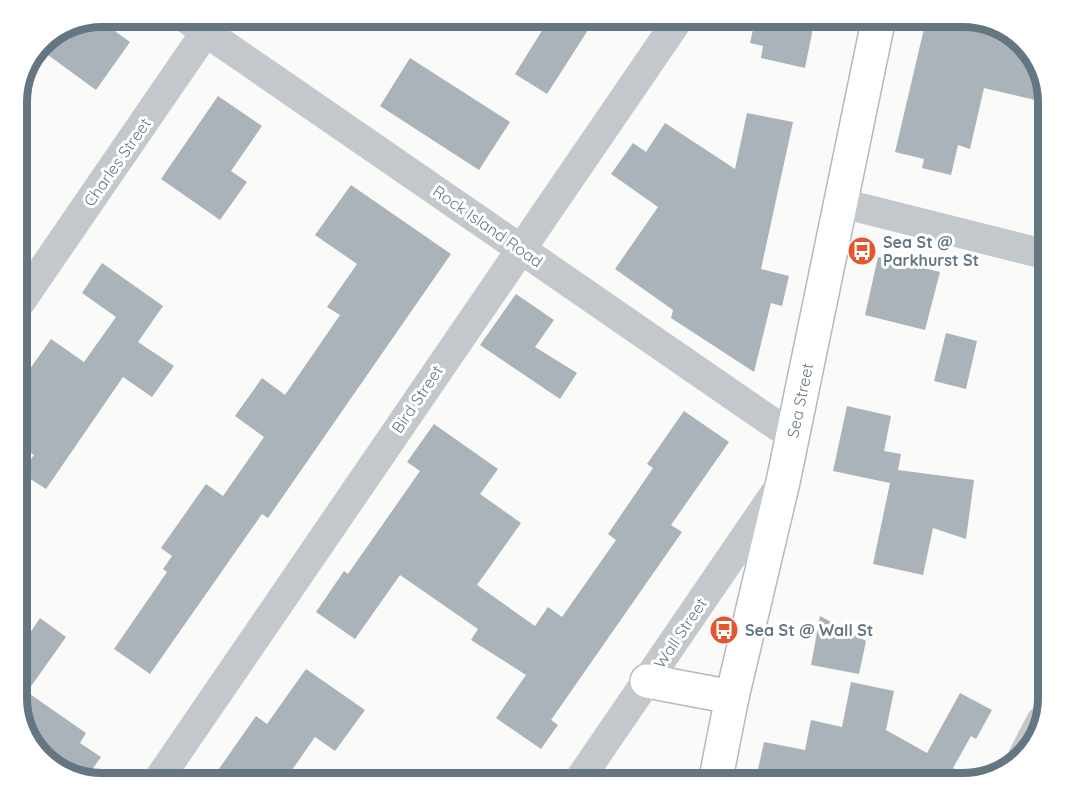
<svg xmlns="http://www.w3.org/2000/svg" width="1065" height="800" viewBox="0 0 1065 800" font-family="Quicksand,sans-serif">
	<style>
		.building { fill: #aab3b9 }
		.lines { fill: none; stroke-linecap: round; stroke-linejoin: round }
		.secondary-casing { stroke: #b3babf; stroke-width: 36 }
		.street { stroke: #c3c8cc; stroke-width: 30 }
		.secondary { stroke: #fff; stroke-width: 33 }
		.labels { text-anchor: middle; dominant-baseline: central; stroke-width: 6; stroke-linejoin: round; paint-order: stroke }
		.street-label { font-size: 16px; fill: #657683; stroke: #fff }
		.poi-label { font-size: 16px; font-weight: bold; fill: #657683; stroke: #fff; text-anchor: start }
		.rim { fill: none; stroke: #657683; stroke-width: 8 }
	</style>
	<rect width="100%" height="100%" fill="#fafaf8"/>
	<g class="building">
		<polygon points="551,16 597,16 547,94 515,74"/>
		<polygon points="756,16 813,28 805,68 761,58 763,46 750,43"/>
		<polygon points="927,16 964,16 1015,34 1040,64 1048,101 1048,103 984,88 970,149 958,145 951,175 922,168 924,159 895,152"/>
		<polygon points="97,18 130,42 96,90 48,55 65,30"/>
		<polygon points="410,58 510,122 479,170 380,106"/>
		<polygon points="218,96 262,126 231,171 247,182 220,220 161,179"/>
		<polygon points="747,113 793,122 761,269 789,276 782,306 771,303 754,372 671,318 673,310 615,269 658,207 611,174 633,143 646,152 665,123 735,169"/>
		<polygon points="351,185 451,254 268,518 262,514 150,674 114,649 167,572 163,569 172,556 161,548 206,484 223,496 264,437 235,416 262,378 285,395 340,315 327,307 357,264 315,235"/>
		<polygon points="878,257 940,272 925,330 865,315"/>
		<polygon points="102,263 163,306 138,342 174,366 152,397 123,377 46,489 21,473 34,455 17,443 17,387 51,339 84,362 116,317 82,293"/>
		<polygon points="516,294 554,320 535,347 577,373 560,399 480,345"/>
		<polygon points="946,333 977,341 966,389 934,381"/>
		<polygon points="847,406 891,416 884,451 901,454 898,470 974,480 966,539 933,528 923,575 873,564 890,483 833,471"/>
		<polygon points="684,411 729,442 671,525 682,532 551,720 558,725 541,749 496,718 526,675 471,640 478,629 400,575 355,639 316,612 344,571 348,574 420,471 407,462 434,424 498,469 480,494 521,523 477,585 535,626 548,607 562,617 616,540 608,534 653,468 647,464"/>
		<polygon points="820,616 866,641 859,674 811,665"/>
		<polygon points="40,618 66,637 27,692 86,733 80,743 101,757 86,778 50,766 25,736 17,704 17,652"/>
		<polygon points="306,669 365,710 335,751 315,737 283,783 209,783 256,716 267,724"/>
		<polygon points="851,682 894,691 886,730 927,753 960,693 992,710 976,739 971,736 953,768 975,781 963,783 755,783 764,742 805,750 811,720 842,727"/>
	</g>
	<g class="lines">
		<g class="secondary-casing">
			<g id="secondary">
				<polyline points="647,681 732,697"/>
				<path id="s1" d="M 715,783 L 732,697 L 783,482 L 879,17"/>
			</g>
		</g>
		<g class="street">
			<polyline points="184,17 792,436"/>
			<polyline points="841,203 1048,255"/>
			<polyline points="17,307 216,17"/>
			<polyline points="1023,756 1041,721"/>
			<polyline points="156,783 680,17"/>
			<polyline points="577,783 780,486"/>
		</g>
		<use href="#secondary" class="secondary"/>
	</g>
	<defs>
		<g id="bus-disc" transform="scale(1.5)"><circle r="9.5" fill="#e4572e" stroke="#fff"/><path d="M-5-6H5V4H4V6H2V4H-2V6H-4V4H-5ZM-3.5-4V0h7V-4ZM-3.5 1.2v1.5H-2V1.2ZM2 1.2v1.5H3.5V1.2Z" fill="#fff"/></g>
	</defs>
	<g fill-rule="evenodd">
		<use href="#bus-disc" x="862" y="251"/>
		<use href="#bus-disc" x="724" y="630"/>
	</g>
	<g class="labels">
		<g class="street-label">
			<text transform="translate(117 162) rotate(-55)">Charles Street</text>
			<text transform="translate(488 226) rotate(35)">Rock Island Road</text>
			<text transform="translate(417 399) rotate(-56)">Bird Street</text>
			<text stroke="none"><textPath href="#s1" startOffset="392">Sea Street</textPath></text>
			<text transform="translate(680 633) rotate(-56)">Wall Street</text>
		</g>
		<g class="poi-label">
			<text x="883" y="242">Sea St @<tspan x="883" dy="18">Parkhurst St</tspan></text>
			<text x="745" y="630">Sea St @ Wall St</text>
		</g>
	</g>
	<path d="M0 0H1065V800H0ZM102 27H963A75 75 0 0 1 1038 102V698A75 75 0 0 1 963 773H102A75 75 0 0 1 27 698V102A75 75 0 0 1 102 27Z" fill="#fff" fill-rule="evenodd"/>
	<path class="rim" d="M102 27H963A75 75 0 0 1 1038 102V698A75 75 0 0 1 963 773H102A75 75 0 0 1 27 698V102A75 75 0 0 1 102 27Z"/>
</svg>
